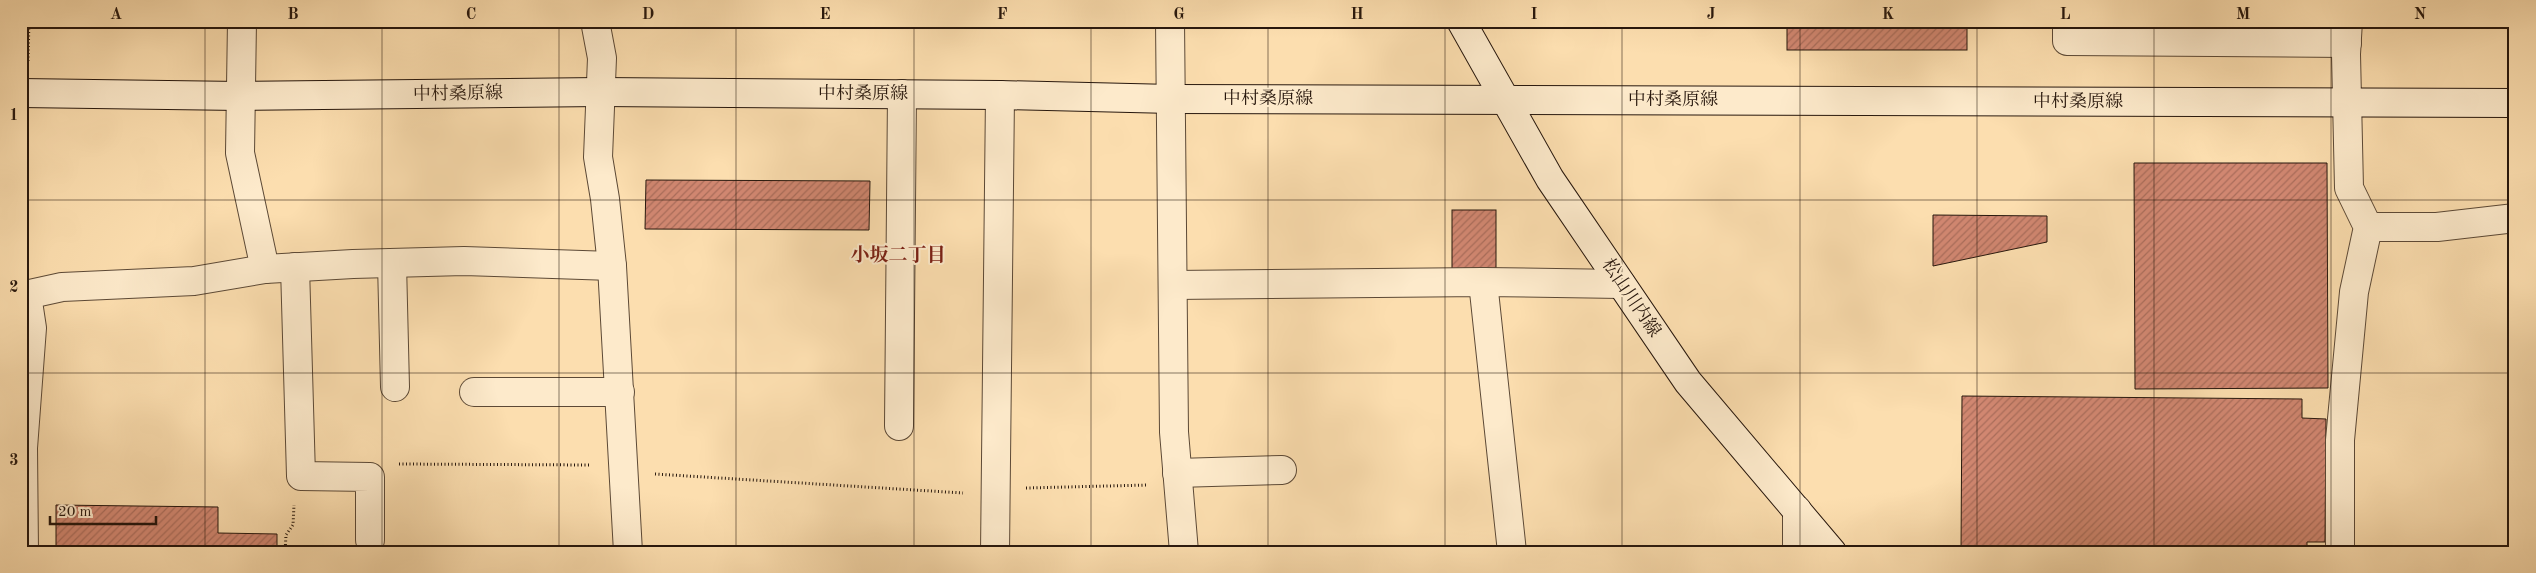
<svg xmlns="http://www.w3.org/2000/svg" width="2536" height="573" viewBox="0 0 2536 573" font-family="'Old Standard TT','Noto Serif JP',serif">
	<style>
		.building { fill: url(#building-hatch); stroke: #27170d }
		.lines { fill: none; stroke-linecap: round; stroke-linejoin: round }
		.street-casing { stroke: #5c4936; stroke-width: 30 }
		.secondary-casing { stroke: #27170d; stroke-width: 30 }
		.path { stroke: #27170d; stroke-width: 3; stroke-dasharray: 1 2.5; stroke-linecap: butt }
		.street { stroke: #fdeacb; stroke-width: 28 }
		.secondary { stroke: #fdeacb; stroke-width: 28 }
		.grid { fill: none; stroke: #27170d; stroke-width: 1; stroke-opacity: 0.55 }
		.labels { text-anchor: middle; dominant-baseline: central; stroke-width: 4; stroke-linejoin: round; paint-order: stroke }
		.street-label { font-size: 18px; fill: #27170d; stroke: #fdeacb }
		.neighbourhood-label { font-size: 19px; font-weight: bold; fill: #7a1f14; stroke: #fdeacb }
		.neatline { fill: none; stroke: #27170d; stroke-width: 2 }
		.grid-label { font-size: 16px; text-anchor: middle; font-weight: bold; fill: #27170d }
	</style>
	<defs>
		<pattern id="building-hatch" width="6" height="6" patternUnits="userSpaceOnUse" patternTransform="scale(1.25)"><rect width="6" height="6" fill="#d18771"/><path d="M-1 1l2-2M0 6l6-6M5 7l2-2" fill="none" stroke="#aa6d5b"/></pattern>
	</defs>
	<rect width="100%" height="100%" fill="#fcdeaf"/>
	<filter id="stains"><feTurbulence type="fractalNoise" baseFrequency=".004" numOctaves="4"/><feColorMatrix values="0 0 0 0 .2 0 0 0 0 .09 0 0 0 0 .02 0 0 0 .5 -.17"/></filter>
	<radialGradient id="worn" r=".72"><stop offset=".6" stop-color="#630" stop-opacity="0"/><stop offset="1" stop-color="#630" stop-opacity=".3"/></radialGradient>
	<g class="building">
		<rect x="1787" y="21" width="180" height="29"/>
		<polygon points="2134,163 2327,163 2328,388 2135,389"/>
		<polygon points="646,180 870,181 869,230 645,229"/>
		<rect x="1452" y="210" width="44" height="59"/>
		<polygon points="1933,215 2047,216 2047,242 1933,266"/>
		<polygon points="1962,396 2302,399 2302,418 2326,419 2325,542 2307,542 2307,552 1961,552"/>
		<polygon points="56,505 218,507 218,533 277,534 277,552 56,552"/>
		<polygon points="674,546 887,552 674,552"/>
	</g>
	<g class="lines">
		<g class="street-casing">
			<g id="street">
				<polyline points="242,21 240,153 265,269"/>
				<polyline points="595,21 602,58 598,157 605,199 612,266 628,552"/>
				<polyline points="1170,21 1174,432 1184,552"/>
				<polyline points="2067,21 2067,41 2347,43"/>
				<polyline points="2368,227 2437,227 2515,218"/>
				<polyline points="392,263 395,387"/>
				<polyline points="295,267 301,476 370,477 370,540"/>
				<polyline points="1483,282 1512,552"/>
				<polyline points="1173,285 1483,282 1621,284"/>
				<polyline points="21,296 62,287 194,281 265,269 353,264 464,261 612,266"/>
				<polyline points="474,392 620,392"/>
				<polyline points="899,426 902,94"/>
				<polyline points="1177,473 1282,470"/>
				<polyline points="1797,510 1797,552"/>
				<polyline points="24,552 23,448 32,328 27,295"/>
				<polyline points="995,552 1000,95"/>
				<polyline points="2340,552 2340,440 2354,292 2368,227 2349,188 2346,54 2348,21"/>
			</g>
		</g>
		<g class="secondary-casing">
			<g id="secondary">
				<polyline points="1461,21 1550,179 1688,382 1832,552"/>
				<polyline points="21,93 240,96 600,92 1000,95 1172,99 2515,103"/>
			</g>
		</g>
		<g class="path">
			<polyline points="28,61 29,21"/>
			<polyline points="23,124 26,263"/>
			<polyline points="399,464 590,465"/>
			<polyline points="655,474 963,493"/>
			<polyline points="1026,488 1148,485"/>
			<polyline points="285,552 286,535 293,525 294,505"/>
		</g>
		<use href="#street" class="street"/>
		<use href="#secondary" class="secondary"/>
	</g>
	<path class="grid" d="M 205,21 L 205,552M 382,21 L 382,552M 559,21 L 559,552M 736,21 L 736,552M 914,21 L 914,552M 1091,21 L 1091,552M 1268,21 L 1268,552M 1445,21 L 1445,552M 1622,21 L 1622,552M 1800,21 L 1800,552M 1977,21 L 1977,552M 2154,21 L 2154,552M 2331,21 L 2331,552M 21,200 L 2515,200M 21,373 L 2515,373"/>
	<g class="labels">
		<g class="street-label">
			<text transform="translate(458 94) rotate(-1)">中村桑原線</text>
			<text x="863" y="94">中村桑原線</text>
			<text x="1268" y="99">中村桑原線</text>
			<text x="1673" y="100">中村桑原線</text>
			<text x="2078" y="102">中村桑原線</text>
			<text transform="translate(1631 298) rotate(56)">松山川内線</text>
		</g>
		<g class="neighbourhood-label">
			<text x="898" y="256">小坂二丁目</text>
		</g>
	</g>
	<rect width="2536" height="573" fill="none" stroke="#fcdeaf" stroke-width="55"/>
	<path d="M50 516v8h106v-8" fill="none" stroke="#27170d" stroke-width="2.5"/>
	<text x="58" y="516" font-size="15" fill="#27170d" stroke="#fdeacb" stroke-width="4" paint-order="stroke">20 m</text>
	<rect x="28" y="28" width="2480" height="518" class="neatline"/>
	<g class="grid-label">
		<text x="116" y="19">A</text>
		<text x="293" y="19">B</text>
		<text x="471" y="19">C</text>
		<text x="648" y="19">D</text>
		<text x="825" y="19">E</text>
		<text x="1002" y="19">F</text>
		<text x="1179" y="19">G</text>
		<text x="1357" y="19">H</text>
		<text x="1534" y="19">I</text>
		<text x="1711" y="19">J</text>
		<text x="1888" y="19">K</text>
		<text x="2065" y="19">L</text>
		<text x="2243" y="19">M</text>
		<text x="2420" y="19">N</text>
		<text x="14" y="120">1</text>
		<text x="14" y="292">2</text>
		<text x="14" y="465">3</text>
	</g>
	<rect width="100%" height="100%" filter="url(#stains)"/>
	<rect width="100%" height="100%" fill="url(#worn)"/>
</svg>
